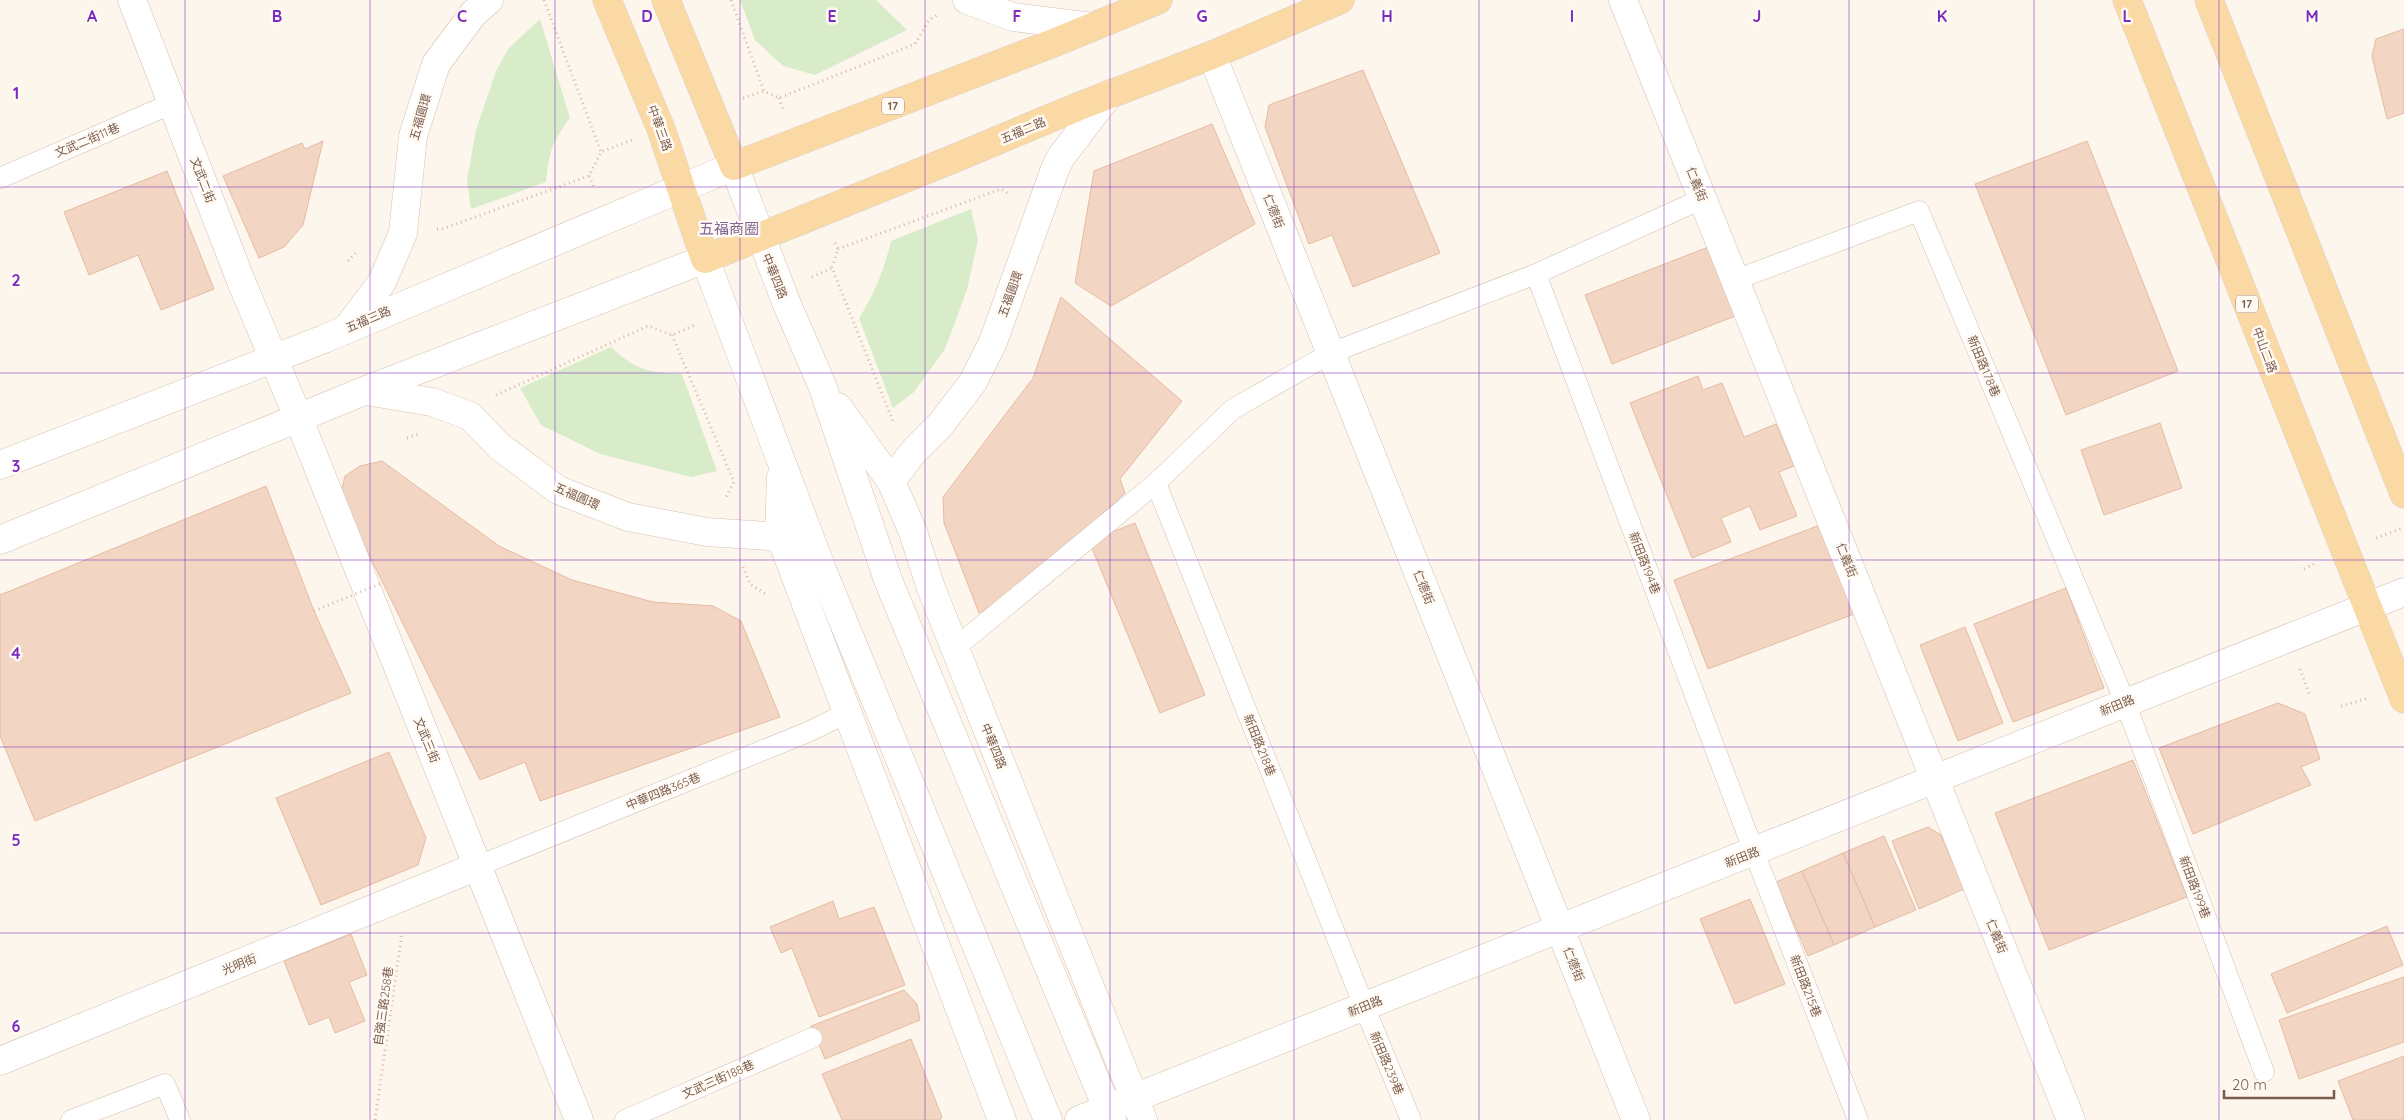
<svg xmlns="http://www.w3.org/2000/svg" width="2404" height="1120" viewBox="0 0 2404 1120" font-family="Quicksand,'Noto Sans TC',sans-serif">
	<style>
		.green { fill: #d8ecc9 }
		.building { fill: #f3d5c3; stroke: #e6bba3 }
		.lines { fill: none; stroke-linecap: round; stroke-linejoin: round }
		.lane-casing { stroke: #d1beb0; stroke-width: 21 }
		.street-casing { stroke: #d1beb0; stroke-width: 29 }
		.secondary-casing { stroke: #d6c0b0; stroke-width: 29 }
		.primary-casing { stroke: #dad1cd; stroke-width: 29 }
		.path { stroke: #d9b8a5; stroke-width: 3; stroke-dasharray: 1 4; stroke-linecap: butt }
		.lane { stroke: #fff; stroke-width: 20 }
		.street { stroke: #fff; stroke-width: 28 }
		.secondary { stroke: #fff; stroke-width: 28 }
		.primary { stroke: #fbd9a5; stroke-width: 28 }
		.path-bridge { stroke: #d9b8a5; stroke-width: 3; stroke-dasharray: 1 4; stroke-linecap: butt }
		.grid { fill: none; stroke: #7b2cbf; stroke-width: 1; stroke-opacity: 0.55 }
		.labels { text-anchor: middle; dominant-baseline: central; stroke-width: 5; stroke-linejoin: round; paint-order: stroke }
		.shield { fill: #fffaf3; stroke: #a28b7f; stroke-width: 1 }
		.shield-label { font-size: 11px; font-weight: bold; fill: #7a5c4d }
		.street-label { font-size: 12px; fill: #7a5c4d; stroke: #fffaf3 }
		.quarter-label { font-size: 15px; fill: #846695; stroke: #fffaf3 }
		.grid-label { font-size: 16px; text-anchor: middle; font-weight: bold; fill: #7b2cbf; stroke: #fffaf3; stroke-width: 5; stroke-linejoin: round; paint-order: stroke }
	</style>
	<rect width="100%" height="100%" fill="#fdf6ec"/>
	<g class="green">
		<polygon points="740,0 876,0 907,30 815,75 783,66 755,40"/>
		<path d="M 540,19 L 570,118 C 552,142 549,152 546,182 L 471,209 L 467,180 L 476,130 L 496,71 L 508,49 Z"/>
		<path d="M 971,209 L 978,240 L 967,290 L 945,349 L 914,392 L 893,408 L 859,318 C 875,293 884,270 891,241 Z"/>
		<path d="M 611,347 C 635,370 649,373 682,374 L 717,471 L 691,477 L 600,454 L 541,425 L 520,388 Z"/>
	</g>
	<g class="building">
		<polygon points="2404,29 2404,113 2387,119 2372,56 2376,39"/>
		<polygon points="1363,70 1440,253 1353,287 1332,235 1309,244 1265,127 1269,105"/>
		<polygon points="1212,124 1255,224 1111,306 1075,283 1094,171"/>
		<polygon points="323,141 303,225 284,247 259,258 223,176 302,143 305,149"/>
		<polygon points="2087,141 2178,371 2066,415 1975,184"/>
		<polygon points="167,171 214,289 161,310 138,255 89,275 64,212"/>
		<polygon points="1716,244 1743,313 1612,364 1585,295"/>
		<polygon points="1061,297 1182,401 1120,479 1125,493 1031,581 979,613 944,523 943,497 1033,378"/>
		<polygon points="1698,376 1703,390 1722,383 1744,437 1776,424 1794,466 1779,472 1797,516 1760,530 1750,506 1721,518 1731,542 1692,558 1630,403"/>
		<polygon points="2160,423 2182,488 2104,515 2081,450"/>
		<polygon points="382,461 499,546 572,580 653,602 713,606 741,621 780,717 540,801 525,762 480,780 340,496 345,476 360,466"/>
		<polygon points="266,486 314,611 351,693 35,821 0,736 0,595"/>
		<polygon points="1828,522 1862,611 1708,669 1674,580"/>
		<polygon points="1135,523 1205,695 1160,713 1089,541"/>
		<polygon points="2066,588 2104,688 2013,722 1974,624"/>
		<polygon points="1965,627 2003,723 1958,741 1920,645"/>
		<polygon points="2278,703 2305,714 2320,759 2301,767 2311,785 2193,834 2159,748"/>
		<polygon points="389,752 426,838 418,865 321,905 276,798"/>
		<polygon points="2133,760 2187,897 2049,950 1995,813"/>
		<polygon points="1928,827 1941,835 1964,889 1919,909 1892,841"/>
		<polygon points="1884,836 1916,910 1875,927 1843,853"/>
		<polygon points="1843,853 1875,927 1834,945 1802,871"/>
		<polygon points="1802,871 1834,945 1808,956 1776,882"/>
		<polygon points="1750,899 1785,984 1735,1004 1700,919"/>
		<polygon points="833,901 839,919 874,907 905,985 819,1017 792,948 781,953 770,927"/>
		<polygon points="2387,926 2403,965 2287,1013 2271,974"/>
		<polygon points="351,934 367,975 349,982 365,1021 335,1033 329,1017 309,1025 284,961"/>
		<polygon points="2404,977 2404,1042 2299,1079 2279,1020"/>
		<polygon points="904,990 917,1004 920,1020 825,1059 811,1026"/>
		<polygon points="911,1039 942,1117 940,1120 842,1120 822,1074"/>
		<polygon points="2404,1056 2404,1120 2353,1120 2338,1081"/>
	</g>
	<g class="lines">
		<g class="lane-casing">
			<g id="lane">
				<polyline points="0,178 173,103"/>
				<polyline points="1536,274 1754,852 1858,1120"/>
				<polyline points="1735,280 1919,211 2125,702 2264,1072"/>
				<polyline points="1156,483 1364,1006 1411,1120"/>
				<polyline points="955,648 1156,483 1233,409 1331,353 1536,274 1702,199"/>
				<polyline points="478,866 808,732 847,713"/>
				<polyline points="71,1120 165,1084 180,1120"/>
				<polyline points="625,1120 812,1038"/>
			</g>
		</g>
		<g class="street-casing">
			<g id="street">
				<polyline points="132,0 241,281 298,417 579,1120"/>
				<polyline points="1623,0 2071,1120"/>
				<polyline points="1212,55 1636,1120"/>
				<polyline points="0,1061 478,866"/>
				<polyline points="1079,1120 2404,592"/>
			</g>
		</g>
		<g class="secondary-casing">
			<g id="secondary">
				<polyline points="967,0 1013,17 1092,27"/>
				<polyline points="348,327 382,282 403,233 413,136 436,64 473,14 489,0"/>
				<polyline points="366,391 432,402 470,416 499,446 558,490 628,517 707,532 768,536 798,542"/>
				<polyline points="838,407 891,481 913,532 931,588 1143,1120"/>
				<polyline points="0,465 324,339 734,166 786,302 822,385 888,580 1112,1120"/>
				<polyline points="781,477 779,532 781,538 1002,1120"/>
				<polyline points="891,481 914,451 941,424 973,382 993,342 1055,169 1061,157 1109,94"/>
				<polyline points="0,540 364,391 705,259 823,572 1048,1120"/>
			</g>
		</g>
		<g class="primary-casing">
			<g id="primary">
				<polyline points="607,0 661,129 705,259 953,159 1077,107 1212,55 1340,0"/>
				<polyline points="666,0 734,166 1051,44 1158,0"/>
				<polyline points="2127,0 2404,699"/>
				<polyline points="2209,0 2404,494"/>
			</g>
		</g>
		<g class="path">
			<polyline points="544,0 601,152"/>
			<polyline points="731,0 764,91 779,98 915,44 929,20 937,15"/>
			<polyline points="743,98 764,91"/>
			<polyline points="779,98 784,112"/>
			<polyline points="589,176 595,190"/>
			<polyline points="437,229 442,229 589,176 601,152 632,140"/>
			<polyline points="835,243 838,249 832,268 894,424"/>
			<polyline points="838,249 1001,189 1010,195"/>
			<polyline points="348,261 358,251"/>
			<polyline points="812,277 832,268"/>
			<polyline points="672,335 734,482 725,499"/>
			<polyline points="496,395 648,326 672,335 695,325"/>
			<polyline points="407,438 419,434"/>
			<polyline points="2376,538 2403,528"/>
			<polyline points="743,567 750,584 767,595"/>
			<polyline points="2304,569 2316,563"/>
			<polyline points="2300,669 2310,696"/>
			<polyline points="2341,706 2369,698"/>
			<polyline points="375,1120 402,933"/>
		</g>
		<use href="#lane" class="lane"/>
		<use href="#street" class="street"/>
		<use href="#secondary" class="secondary"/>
		<use href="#primary" class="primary"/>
		<polyline class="path-bridge" points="314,611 382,583"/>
	</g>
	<path class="grid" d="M 185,0 L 185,1120M 370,0 L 370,1120M 555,0 L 555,1120M 740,0 L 740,1120M 925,0 L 925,1120M 1110,0 L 1110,1120M 1294,0 L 1294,1120M 1479,0 L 1479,1120M 1664,0 L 1664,1120M 1849,0 L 1849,1120M 2034,0 L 2034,1120M 2219,0 L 2219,1120M 0,187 L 2404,187M 0,373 L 2404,373M 0,560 L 2404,560M 0,747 L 2404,747M 0,933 L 2404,933"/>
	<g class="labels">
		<g class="shield">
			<rect x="882" y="97.5" width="22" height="17" rx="4"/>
			<rect x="2236" y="295.5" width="22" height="17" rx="4"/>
		</g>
		<g class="shield-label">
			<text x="893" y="106">17</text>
			<text x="2247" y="304">17</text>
		</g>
		<g class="street-label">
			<text transform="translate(420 117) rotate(-74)">五福圓環</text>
			<text transform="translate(660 128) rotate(70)">中華三路</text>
			<text transform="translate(1023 130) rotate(-23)">五福二路</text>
			<text transform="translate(87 140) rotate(-23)">文武二街11巷</text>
			<text transform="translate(203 180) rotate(69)">文武二街</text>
			<text transform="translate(1697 184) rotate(68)">仁義街</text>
			<text transform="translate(1274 211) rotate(68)">仁德街</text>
			<text transform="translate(775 276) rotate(68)">中華四路</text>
			<text transform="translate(1010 294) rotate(-70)">五福圓環</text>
			<text transform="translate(368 319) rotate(-23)">五福三路</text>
			<text transform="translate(2265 350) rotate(69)">中山二路</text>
			<text transform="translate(1984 366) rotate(67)">新田路178巷</text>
			<text transform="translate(577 496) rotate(24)">五福圓環</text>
			<text transform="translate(1847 560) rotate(68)">仁義街</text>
			<text transform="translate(1645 563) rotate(69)">新田路194巷</text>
			<text transform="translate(1424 587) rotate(68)">仁德街</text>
			<text transform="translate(2117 705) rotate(-22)">新田路</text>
			<text transform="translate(427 740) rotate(68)">文武三街</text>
			<text transform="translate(1260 745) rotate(68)">新田路218巷</text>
			<text transform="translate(994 746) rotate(68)">中華四路</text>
			<text transform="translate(663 791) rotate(-22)">中華四路365巷</text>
			<text transform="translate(1742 857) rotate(-21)">新田路</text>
			<text transform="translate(2195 887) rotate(69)">新田路199巷</text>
			<text transform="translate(1997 936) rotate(68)">仁義街</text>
			<text transform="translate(239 964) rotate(-22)">光明街</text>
			<text transform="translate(1574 964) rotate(68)">仁德街</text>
			<text transform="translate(1806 986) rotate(69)">新田路215巷</text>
			<text transform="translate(383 1006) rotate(-82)">自強三路258巷</text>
			<text transform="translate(1365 1006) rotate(-22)">新田路</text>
			<text transform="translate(1387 1063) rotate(67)">新田路239巷</text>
			<text transform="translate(718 1079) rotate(-24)">文武三街188巷</text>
		</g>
		<g class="quarter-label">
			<text x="729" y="228">五福商圈</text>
		</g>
	</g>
	<g class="grid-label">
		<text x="92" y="22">A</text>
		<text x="277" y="22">B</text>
		<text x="462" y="22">C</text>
		<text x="647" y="22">D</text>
		<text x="832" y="22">E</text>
		<text x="1017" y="22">F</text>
		<text x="1202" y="22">G</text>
		<text x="1387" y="22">H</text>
		<text x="1572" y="22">I</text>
		<text x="1757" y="22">J</text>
		<text x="1942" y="22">K</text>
		<text x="2127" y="22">L</text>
		<text x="2312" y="22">M</text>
		<text x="16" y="99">1</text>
		<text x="16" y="286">2</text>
		<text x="16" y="472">3</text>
		<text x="16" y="659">4</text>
		<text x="16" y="846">5</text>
		<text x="16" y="1032">6</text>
	</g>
	<path d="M2224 1090v8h110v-8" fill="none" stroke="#7a5c4d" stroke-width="2.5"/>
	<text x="2232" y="1090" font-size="15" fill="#7a5c4d" stroke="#fffaf3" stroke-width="4" paint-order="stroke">20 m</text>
</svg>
